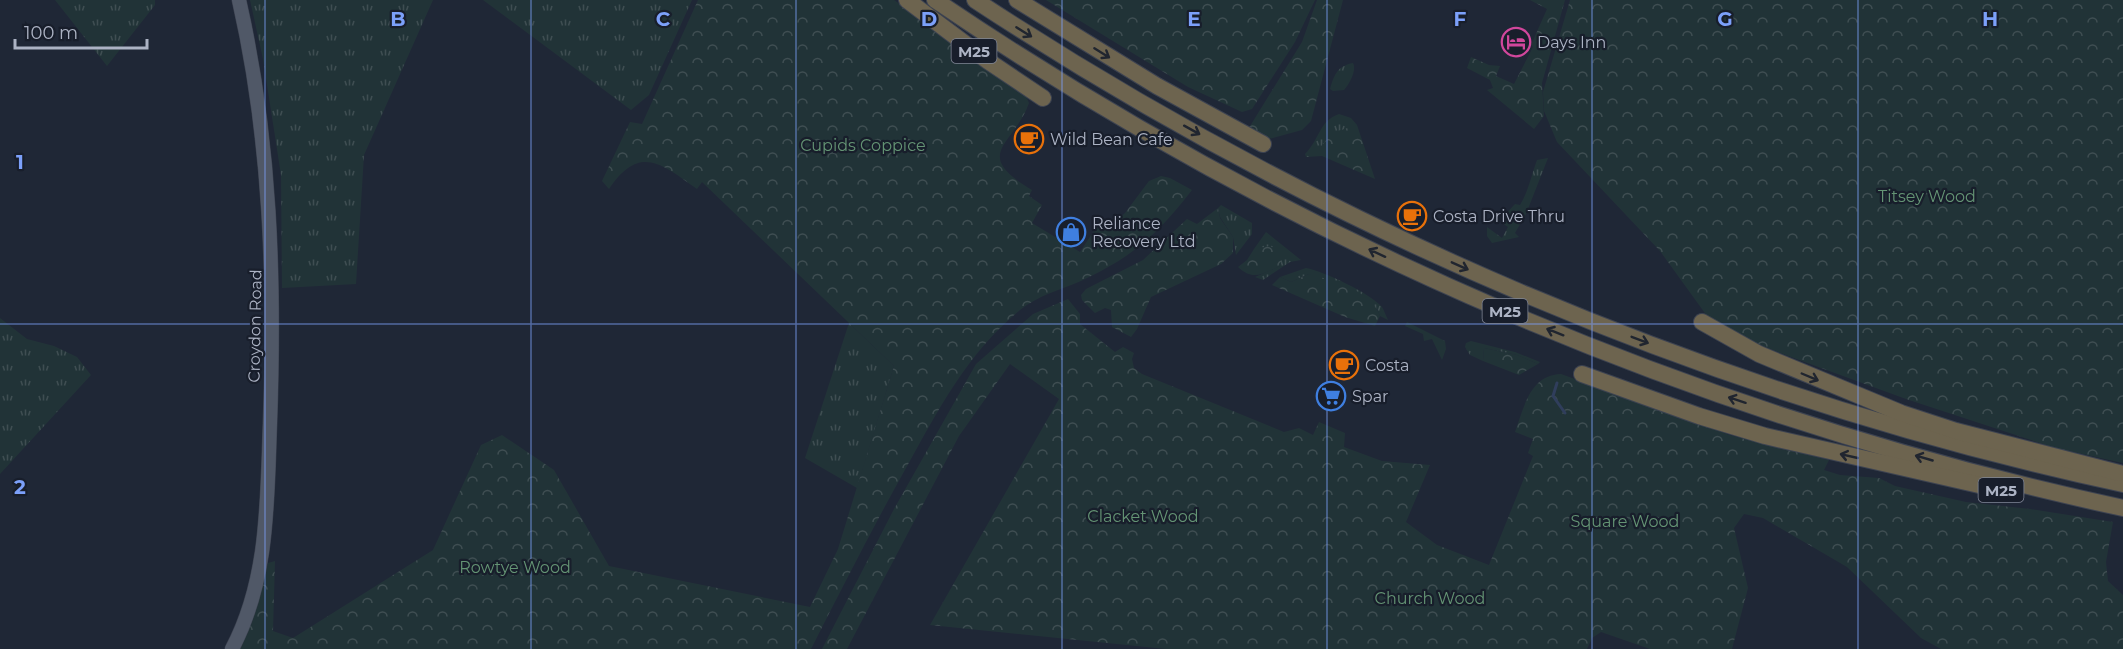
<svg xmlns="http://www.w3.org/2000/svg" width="2123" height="649" viewBox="0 0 2123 649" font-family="Montserrat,sans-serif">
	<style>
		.grass { fill: url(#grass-tufts) }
		.forest { fill: url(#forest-crowns) }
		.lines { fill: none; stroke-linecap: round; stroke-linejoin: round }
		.stream { stroke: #303e5c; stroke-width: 3 }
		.major-casing { stroke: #3c4250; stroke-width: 15 }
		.highway-casing { stroke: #3d4351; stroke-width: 18 }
		.major { stroke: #505867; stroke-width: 14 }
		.highway { stroke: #6d644f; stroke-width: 16 }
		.oneway { stroke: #20252f }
		.grid { fill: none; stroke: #7ca0fa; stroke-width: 1.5; stroke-opacity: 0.55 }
		.labels { text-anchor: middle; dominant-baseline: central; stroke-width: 4.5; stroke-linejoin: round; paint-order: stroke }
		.shield { fill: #181e2b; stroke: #808696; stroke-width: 1.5 }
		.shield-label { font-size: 15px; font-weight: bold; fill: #acb3c4 }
		.poi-label { font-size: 16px; fill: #acb3c4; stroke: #181e2b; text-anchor: start }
		.park-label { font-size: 16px; fill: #649474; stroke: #181e2b }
		.street-label { font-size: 16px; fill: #acb3c4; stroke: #181e2b }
		.grid-label { font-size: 20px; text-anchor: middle; font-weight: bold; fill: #7ca0fa; stroke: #181e2b; stroke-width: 4.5; stroke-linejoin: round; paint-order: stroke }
	</style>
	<defs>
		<pattern id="grass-tufts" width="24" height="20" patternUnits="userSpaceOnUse" patternTransform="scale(1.5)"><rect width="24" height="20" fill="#213337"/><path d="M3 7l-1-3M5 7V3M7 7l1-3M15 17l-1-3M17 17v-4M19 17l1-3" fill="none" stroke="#3f4e52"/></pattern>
		<pattern id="forest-crowns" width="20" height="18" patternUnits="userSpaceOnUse" patternTransform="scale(1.5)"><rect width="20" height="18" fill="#213337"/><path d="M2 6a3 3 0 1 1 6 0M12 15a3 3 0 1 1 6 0" fill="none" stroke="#3f4e52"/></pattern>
	</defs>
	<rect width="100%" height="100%" fill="#1f2736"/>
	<g class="grass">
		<polygon points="55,0 155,0 155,5 107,66"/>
		<polygon points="250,0 433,0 364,155 356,284 282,288 281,175 263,59"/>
		<polygon points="483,0 692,0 649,95 631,110"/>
		<path d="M 1353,63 C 1357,71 1349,84 1344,90 L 1333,91 L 1330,89 C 1334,74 1338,66 1353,63 Z"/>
		<path d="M 1339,114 L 1351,118 L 1357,125 L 1322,145 L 1322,156 L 1306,157 L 1305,154 C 1320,139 1319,121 1339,114 Z"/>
		<path d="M 1548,158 L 1526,214 L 1515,233 L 1519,237 L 1492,243 L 1487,236 L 1487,227 L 1502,238 L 1508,227 L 1502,223 L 1503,217 L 1515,204 L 1520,205 C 1529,190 1531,176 1537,160 Z"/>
		<polygon points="1221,205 1252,223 1252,234 1236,255 1233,237 1220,217 1218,208"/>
		<polygon points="1266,232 1301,260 1290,262 1263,280 1255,277 1280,266 1254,249"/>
		<path d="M 1306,268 C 1323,271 1370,293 1382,307 C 1384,310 1386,316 1388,320 L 1380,316 L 1377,309 L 1309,274 L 1291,282 L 1280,277 Z"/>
		<polygon points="0,318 27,339 54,346 77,357 91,375 0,474"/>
		<polygon points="1407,322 1445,341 1446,349 1442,360 1432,339 1424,341 1423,334 1405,326"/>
		<polygon points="849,323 894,366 857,488 805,458"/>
		<polygon points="1471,341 1515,352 1540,362 1538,364 1517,355 1484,348 1483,361 1470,355 1465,347 1466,343"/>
	</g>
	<g class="forest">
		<path d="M 698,0 L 894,0 L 1023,90 L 1029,103 C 1014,146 970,153 1032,190 L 1029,196 L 1042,205 L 1032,223 L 1080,252 L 1097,226 L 1118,219 L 1125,213 L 1149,181 L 1161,176 L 1170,178 L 1192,190 C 1157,235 1134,256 1081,281 C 1060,290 1039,295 1020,310 C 968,352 938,410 906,468 C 873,527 842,588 811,649 L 240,649 L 254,614 L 268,563 L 275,561 L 273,631 L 293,638 L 433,550 L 481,445 L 502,435 L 554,470 L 609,566 L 810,607 L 838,549 L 894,366 L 702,182 L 697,189 C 661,163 639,144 609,189 L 602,181 L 630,122 L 642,124 Z"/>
		<polygon points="1046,0 1315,0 1295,42 1252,109 1242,112 1188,87"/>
		<polygon points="1317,0 1343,0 1311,121 1302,130 1265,140 1247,131 1302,42"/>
		<polygon points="1530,0 1565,0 1542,83 1544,116 1534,129 1487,90 1493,88 1490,80 1467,68 1471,57 1489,65 1500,66 1496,76 1514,84 1533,47 1531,45 1547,9"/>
		<polygon points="1570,0 2123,0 2123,463 2055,448 1906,399 1764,347 1707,316 1660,251 1557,142 1544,111 1543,92"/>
		<polygon points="1357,125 1375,179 1322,156 1322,145 1335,132"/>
		<polygon points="1218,208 1220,218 1233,237 1233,253 1221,264 1151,297 1137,329 1131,337 1112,327 1111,310 1105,308 1095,313 1082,300 1081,295 1086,289 1143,260 1187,219 1197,224"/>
		<path d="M 1269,246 L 1278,249 L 1283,257 L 1280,266 C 1262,274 1253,281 1238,267 L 1247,260 L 1254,249 Z"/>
		<path d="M 1309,274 C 1332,280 1371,290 1380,316 L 1375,326 L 1345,317 L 1272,285 L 1280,277 L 1291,282 Z"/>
		<path d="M 1068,299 L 1080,314 L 1080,324 L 1115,352 L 1123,347 L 1134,353 L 1132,359 L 1134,368 L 1142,374 L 1284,432 L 1299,428 L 1313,435 L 1319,422 L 1345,433 L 1344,447 L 1382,461 L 1430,465 L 1406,522 L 1437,545 L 1489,565 L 1533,456 L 1528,453 L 1533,439 L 1515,432 C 1524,407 1530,375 1561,374 L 1730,435 L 1829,460 L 1824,470 L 1840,475 L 1879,478 L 1895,486 L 1966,502 L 2030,509 L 2113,522 L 2106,562 L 2108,581 L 2123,595 L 2123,649 L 1941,649 L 1921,638 L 1847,567 L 1763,518 L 1744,514 L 1734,528 L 1748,588 L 1732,649 L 1650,649 L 1601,632 L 1592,638 L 1587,649 L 1166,649 L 930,625 L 1059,399 L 1010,364 L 959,436 L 847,649 L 822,649 L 894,509 L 976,364 L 1033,314 Z"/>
		<polygon points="1484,348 1517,355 1538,364 1519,375 1483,361"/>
	</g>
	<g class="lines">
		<polyline class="stream" points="1557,383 1553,396 1565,413"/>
		<g class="major-casing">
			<path id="major" d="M 232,649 C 269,579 267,500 270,423 C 275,281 271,140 239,0"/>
		</g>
		<g class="highway-casing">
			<g id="highway">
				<polyline points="907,0 988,61 1043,98"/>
				<path d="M 935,0 C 1293,243 1700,417 2123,508"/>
				<path d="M 975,0 C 1323,229 1715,396 2123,484"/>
				<polyline points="1017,0 1157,86 1263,144"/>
				<polyline points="1702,322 1759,354 1901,413 1956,431 2119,473"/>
				<polyline points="1582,374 1699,416 1765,436 1988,487"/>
			</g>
		</g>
		<use href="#major" class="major"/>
		<use href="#highway" class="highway"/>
	</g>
	<defs><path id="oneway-shaft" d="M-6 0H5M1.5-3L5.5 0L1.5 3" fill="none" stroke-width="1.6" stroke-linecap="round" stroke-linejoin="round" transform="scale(1.5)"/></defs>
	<g class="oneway">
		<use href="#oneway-shaft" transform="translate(1024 32) rotate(32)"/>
		<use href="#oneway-shaft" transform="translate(1102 53) rotate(32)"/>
		<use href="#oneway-shaft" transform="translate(1192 130) rotate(29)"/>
		<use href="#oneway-shaft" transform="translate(1377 253) rotate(-155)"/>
		<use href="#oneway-shaft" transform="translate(1460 266) rotate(24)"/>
		<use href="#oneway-shaft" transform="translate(1555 332) rotate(-158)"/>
		<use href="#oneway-shaft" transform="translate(1640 340) rotate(21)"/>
		<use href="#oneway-shaft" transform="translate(1810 377) rotate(23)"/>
		<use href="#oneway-shaft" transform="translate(1737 400) rotate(-162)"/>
		<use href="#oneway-shaft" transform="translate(1849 456) rotate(-167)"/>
		<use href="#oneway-shaft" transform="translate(1924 458) rotate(-164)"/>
	</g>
	<path class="grid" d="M 265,0 L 265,649M 531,0 L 531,649M 796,0 L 796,649M 1062,0 L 1062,649M 1327,0 L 1327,649M 1592,0 L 1592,649M 1858,0 L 1858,649M 0,324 L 2123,324"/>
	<defs>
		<g id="hotel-ring" transform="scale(1.5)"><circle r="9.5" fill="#181e2b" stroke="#d1479c" stroke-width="1.5"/><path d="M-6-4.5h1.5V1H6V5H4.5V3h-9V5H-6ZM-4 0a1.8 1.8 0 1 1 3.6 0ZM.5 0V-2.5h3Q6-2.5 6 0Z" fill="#d1479c"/></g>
		<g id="cafe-ring" transform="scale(1.5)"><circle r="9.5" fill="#181e2b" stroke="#e8710a" stroke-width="1.5"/><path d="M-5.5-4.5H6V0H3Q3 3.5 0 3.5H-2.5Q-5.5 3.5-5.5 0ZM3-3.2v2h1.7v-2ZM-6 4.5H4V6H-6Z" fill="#e8710a"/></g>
		<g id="shop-ring" transform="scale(1.5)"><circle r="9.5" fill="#181e2b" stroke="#3f7fe0" stroke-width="1.5"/><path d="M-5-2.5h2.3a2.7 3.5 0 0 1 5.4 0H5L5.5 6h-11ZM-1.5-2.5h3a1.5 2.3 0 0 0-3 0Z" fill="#3f7fe0"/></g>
		<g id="supermarket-ring" transform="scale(1.5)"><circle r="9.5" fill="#181e2b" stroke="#3f7fe0" stroke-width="1.5"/><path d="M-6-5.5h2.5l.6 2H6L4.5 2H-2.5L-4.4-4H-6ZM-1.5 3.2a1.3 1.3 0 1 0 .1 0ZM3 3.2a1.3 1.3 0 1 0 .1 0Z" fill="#3f7fe0"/></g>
	</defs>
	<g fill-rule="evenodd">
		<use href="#hotel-ring" x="1516" y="42"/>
		<use href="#cafe-ring" x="1029" y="139"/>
		<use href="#cafe-ring" x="1412" y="216"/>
		<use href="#shop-ring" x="1071" y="232"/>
		<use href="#cafe-ring" x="1344" y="365"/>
		<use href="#supermarket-ring" x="1331" y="396"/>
	</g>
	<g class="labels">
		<g class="shield">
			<rect x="951.5" y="39" width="45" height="24" rx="4.5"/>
			<rect x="1482.5" y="299" width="45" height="24" rx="4.5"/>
			<rect x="1978.5" y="478" width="45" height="24" rx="4.5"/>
		</g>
		<g class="shield-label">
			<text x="974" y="51">M25</text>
			<text x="1505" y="311">M25</text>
			<text x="2001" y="490">M25</text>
		</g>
		<g class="poi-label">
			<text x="1537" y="42">Days Inn</text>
			<text x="1050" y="139">Wild Bean Cafe</text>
			<text x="1433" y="216">Costa Drive Thru</text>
			<text x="1092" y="223">Reliance<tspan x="1092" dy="18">Recovery Ltd</tspan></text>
			<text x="1365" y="365">Costa</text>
			<text x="1352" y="396">Spar</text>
		</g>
		<g class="park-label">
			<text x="863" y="145">Cupids Coppice</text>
			<text x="1927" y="196">Titsey Wood</text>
			<text x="1143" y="516">Clacket Wood</text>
			<text x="1625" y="521">Square Wood</text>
			<text x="515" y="567">Rowtye Wood</text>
			<text x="1430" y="598">Church Wood</text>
		</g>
		<g class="street-label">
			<text transform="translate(255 326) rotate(-89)">Croydon Road</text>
		</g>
	</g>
	<g class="grid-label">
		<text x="398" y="26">B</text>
		<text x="663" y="26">C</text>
		<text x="929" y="26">D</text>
		<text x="1194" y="26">E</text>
		<text x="1460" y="26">F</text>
		<text x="1725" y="26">G</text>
		<text x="1990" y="26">H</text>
		<text x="20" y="169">1</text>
		<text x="20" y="494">2</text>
	</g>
	<path d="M15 39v9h132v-9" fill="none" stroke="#acb3c4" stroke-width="3"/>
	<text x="24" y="39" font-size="18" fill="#acb3c4" stroke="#181e2b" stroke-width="4.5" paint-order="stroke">100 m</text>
</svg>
